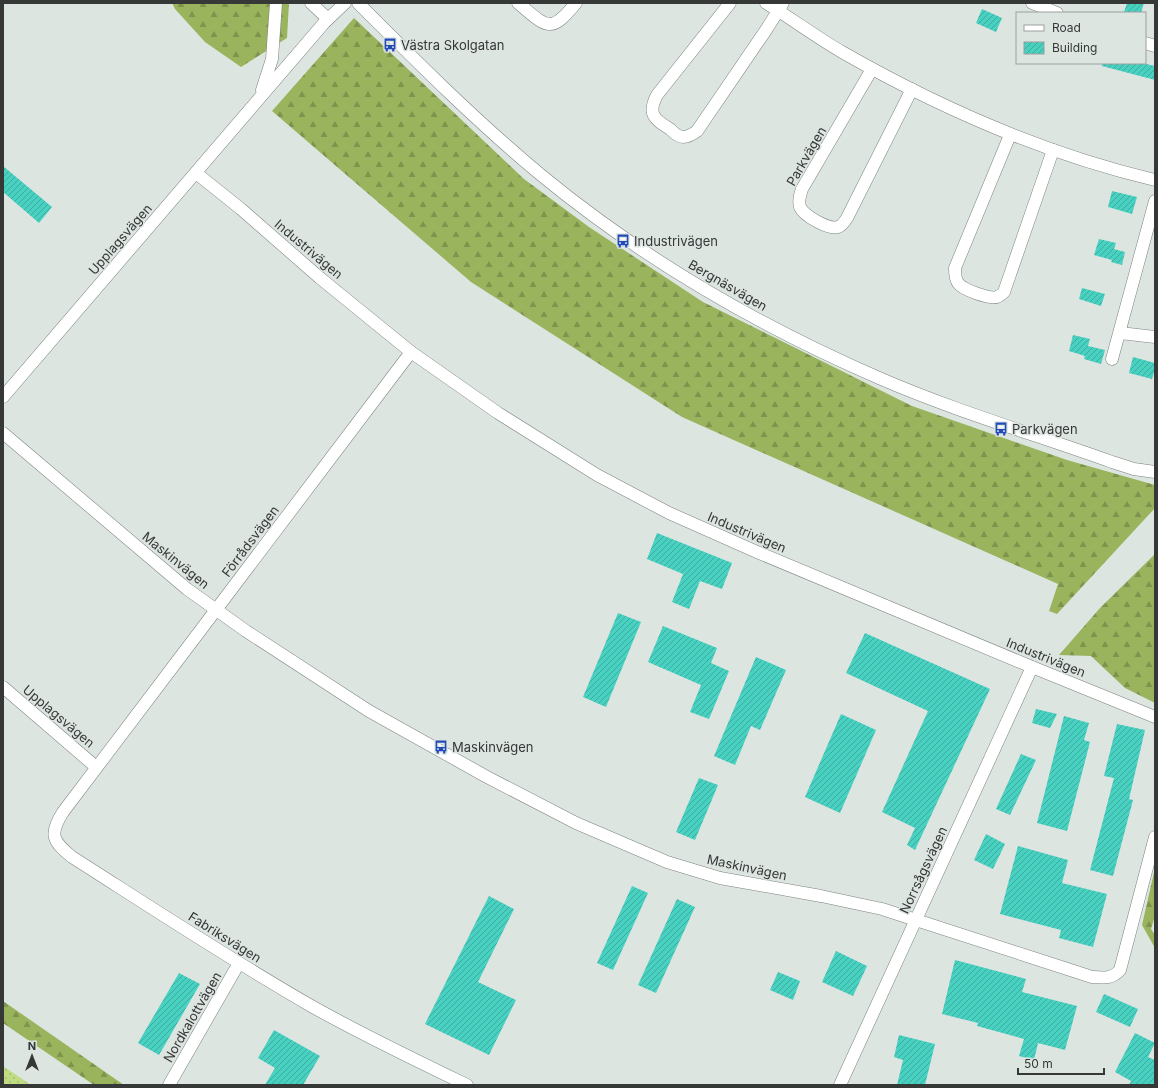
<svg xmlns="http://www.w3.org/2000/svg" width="1158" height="1088" viewBox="0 0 1158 1088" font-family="Inter,sans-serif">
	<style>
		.forest { fill: url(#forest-firs) }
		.park { fill: url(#park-dots) }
		.building { fill: url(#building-hatch) }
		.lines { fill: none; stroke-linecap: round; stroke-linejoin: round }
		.minor-casing { stroke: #7c837f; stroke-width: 13 }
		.minor { stroke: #fff; stroke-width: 12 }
		.labels { text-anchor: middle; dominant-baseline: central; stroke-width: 3; stroke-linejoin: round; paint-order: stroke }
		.poi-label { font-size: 13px; fill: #353837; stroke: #dde5e1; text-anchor: start }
		.street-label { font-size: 13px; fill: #353837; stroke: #dde5e1 }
	</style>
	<defs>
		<pattern id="forest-firs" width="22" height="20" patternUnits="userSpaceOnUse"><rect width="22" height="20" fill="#99b45c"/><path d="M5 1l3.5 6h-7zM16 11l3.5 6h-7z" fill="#7e934d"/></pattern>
		<pattern id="park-dots" width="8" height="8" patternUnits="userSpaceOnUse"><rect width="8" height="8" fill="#c0dd83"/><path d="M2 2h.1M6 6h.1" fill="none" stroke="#a6be72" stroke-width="1.8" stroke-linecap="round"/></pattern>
		<pattern id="building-hatch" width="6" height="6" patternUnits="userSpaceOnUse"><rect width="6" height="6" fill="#48d1c1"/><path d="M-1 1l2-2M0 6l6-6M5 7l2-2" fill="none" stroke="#3dab9e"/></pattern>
	</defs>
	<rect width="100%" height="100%" fill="#dde5e1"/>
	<g class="forest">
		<polygon points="172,3 289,3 287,38 241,67 205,42 175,9"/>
		<polygon points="354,18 524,179 589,227 703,302 912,406 1067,460 1155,485 1155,508 1057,614 1049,611 1058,584 682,417 471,282 272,111"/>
		<polygon points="1155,554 1155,703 1125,688 1091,656 1059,655 1100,608"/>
		<polygon points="1155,868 1155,916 1151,929 1155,935 1155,948 1142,925"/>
		<polygon points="3,1001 124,1085 94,1085 3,1023"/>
	</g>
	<polygon class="park" points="3,1066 31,1085 3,1085"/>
	<g class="building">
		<polygon points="1127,3 1144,3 1141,13 1129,13 1124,12"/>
		<polygon points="982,9 1002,18 996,32 976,23"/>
		<polygon points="1102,63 1142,63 1155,66 1155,80 1102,66"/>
		<polygon points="3,166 52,207 39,223 3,192"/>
		<polygon points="1112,191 1137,197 1132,214 1108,207"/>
		<polygon points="1099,239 1116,243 1114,249 1125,252 1122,265 1111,262 1112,260 1094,255"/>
		<polygon points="1082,288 1105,294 1101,306 1079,299"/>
		<polygon points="1073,335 1090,339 1088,346 1105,350 1101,364 1084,359 1085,356 1069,351"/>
		<polygon points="1133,357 1155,363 1155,369 1152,379 1129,373"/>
		<polygon points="657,533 732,563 722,589 700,581 689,609 672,602 683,574 647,559"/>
		<polygon points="618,613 641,622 606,707 583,697"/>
		<polygon points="663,626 717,648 711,663 729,671 709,719 690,712 701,685 648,662"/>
		<polygon points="865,633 990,689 915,850 907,845 915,828 882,812 928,711 846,673"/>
		<polygon points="756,657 786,670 760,730 751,726 735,765 714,756"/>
		<polygon points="1036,709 1057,714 1050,728 1032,723"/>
		<polygon points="841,714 876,730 840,813 805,797"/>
		<polygon points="1064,716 1089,723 1084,740 1090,742 1067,831 1037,823"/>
		<polygon points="1117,724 1145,730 1129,799 1133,800 1113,876 1090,870 1114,778 1104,776"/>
		<polygon points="1021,754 1036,760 1010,815 996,809"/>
		<polygon points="699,778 718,785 695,840 676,832"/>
		<polygon points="986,834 1005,844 993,869 974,860"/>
		<polygon points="1018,846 1068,860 1062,883 1107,894 1093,947 1059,938 1061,930 1000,914"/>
		<polygon points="632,886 648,893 613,970 597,963"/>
		<polygon points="489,896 514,909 478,982 516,1000 489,1055 425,1024"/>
		<polygon points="677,899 695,907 656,993 638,985"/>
		<polygon points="836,951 867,966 853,996 822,982"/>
		<polygon points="955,960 1026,979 1022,992 1077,1006 1065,1050 1038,1043 1034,1060 1019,1056 1024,1039 977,1026 978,1023 942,1014"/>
		<polygon points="778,972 800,981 793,1000 770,990"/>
		<polygon points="179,973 200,984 159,1055 138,1043"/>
		<polygon points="1104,994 1138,1009 1130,1027 1096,1012"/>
		<polygon points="274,1030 320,1056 303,1085 265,1085 275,1068 258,1058"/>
		<polygon points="1135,1033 1155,1043 1148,1057 1155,1060 1155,1085 1129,1085 1131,1081 1115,1072"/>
		<polygon points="899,1035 935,1044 925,1085 897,1085 903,1060 894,1057"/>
	</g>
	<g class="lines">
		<g class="minor-casing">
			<g id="minor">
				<polyline points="311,3 328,19"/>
				<path d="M 358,3 C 417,62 477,122 541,175 C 643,259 759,326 879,378 C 955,411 1034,434 1112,462 L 1134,469 L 1155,472"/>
				<path d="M 518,3 C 547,27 550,35 576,3"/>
				<path d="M 730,3 L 657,95 C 647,114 654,119 670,129 C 673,132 678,137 683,137 C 688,137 693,134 697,131 L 766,30 L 783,3"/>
				<path d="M 766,3 C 792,19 816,37 842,52 C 940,108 1045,154 1155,180"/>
				<polyline points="1032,3 1057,13"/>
				<polyline points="1145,43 1155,46"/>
				<path d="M 872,69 L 802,189 C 800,195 798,201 800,207 C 804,216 829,230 838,227 C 842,226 845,221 847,218 L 912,89"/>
				<polyline points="262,90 272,59 276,3"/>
				<path d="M 1010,135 L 955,268 C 955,273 955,279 958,283 C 963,290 989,299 997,297 C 1000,296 1002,294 1004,292 L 1053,150"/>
				<polyline points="196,173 241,209 320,278 411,352 498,413 597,475 669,513 757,552 1032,667 1155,717"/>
				<polyline points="1120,333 1155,337"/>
				<path d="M 411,352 L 63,812 C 49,834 52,841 72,857 C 152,908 231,960 313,1007 C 363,1035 415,1060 467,1085"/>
				<polyline points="1112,359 1155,201"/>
				<polyline points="3,397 324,23 345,3"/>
				<path d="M 3,433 L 187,589 L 246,631 L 369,711 L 487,777 L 576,823 L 667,862 L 720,878 L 821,896 L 882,909 L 1092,977 C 1104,978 1112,979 1120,970 L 1155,837"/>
				<polyline points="3,687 96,767"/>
				<polyline points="169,1085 239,963"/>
				<polyline points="840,1085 1032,667"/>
			</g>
		</g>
		<use href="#minor" class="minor"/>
	</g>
	<defs>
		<g id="bus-bare" transform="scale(1.08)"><path d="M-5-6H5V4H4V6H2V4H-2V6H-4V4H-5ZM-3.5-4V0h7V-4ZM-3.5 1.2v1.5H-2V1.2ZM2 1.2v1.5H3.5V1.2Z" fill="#224bb9" stroke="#dde5e1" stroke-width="2.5" paint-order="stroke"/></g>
	</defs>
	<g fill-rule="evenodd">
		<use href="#bus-bare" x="390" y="45"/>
		<use href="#bus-bare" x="623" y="241"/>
		<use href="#bus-bare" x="1001" y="429"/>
		<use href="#bus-bare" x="441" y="747"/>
	</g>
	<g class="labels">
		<g class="poi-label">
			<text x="401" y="45">Västra Skolgatan</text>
			<text x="634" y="241">Industrivägen</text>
			<text x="1012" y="429">Parkvägen</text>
			<text x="452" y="747">Maskinvägen</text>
		</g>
		<g class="street-label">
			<text transform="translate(806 156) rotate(-60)">Parkvägen</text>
			<text transform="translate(120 239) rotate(-49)">Upplagsvägen</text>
			<text transform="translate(309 249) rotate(40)">Industrivägen</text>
			<text transform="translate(728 285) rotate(30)">Bergnäsvägen</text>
			<text transform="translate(747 532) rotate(23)">Industrivägen</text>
			<text transform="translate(250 541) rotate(-53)">Förrådsvägen</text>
			<text transform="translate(176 560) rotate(39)">Maskinvägen</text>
			<text transform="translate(1046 657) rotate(22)">Industrivägen</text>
			<text transform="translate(59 716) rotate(40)">Upplagsvägen</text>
			<text transform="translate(747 867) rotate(12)">Maskinvägen</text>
			<text transform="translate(923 870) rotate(-65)">Norrsågsvägen</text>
			<text transform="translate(225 937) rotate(32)">Fabriksvägen</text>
			<text transform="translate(192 1017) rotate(-60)">Nordkalottvägen</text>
		</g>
	</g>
	<rect width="1158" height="1088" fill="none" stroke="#353837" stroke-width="8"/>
	<rect x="1016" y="12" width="130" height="52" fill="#dde5e1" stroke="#9aa09d"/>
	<rect x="1024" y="25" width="20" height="6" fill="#ffffff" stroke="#9aa09d"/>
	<text x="1052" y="32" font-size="12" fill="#353837">Road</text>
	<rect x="1024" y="42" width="20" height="12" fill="url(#building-hatch)" stroke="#9aa09d"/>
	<text x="1052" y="52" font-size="12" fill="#353837">Building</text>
	<g transform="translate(32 1056)" stroke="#dde5e1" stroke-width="3" paint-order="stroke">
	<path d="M0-3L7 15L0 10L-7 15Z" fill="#353837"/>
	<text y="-6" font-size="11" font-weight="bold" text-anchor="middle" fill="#353837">N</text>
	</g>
	<path d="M1018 1068v6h86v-6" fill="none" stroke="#353837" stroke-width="2"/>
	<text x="1024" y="1068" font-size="12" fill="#353837" stroke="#dde5e1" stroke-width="3" paint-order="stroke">50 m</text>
</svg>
